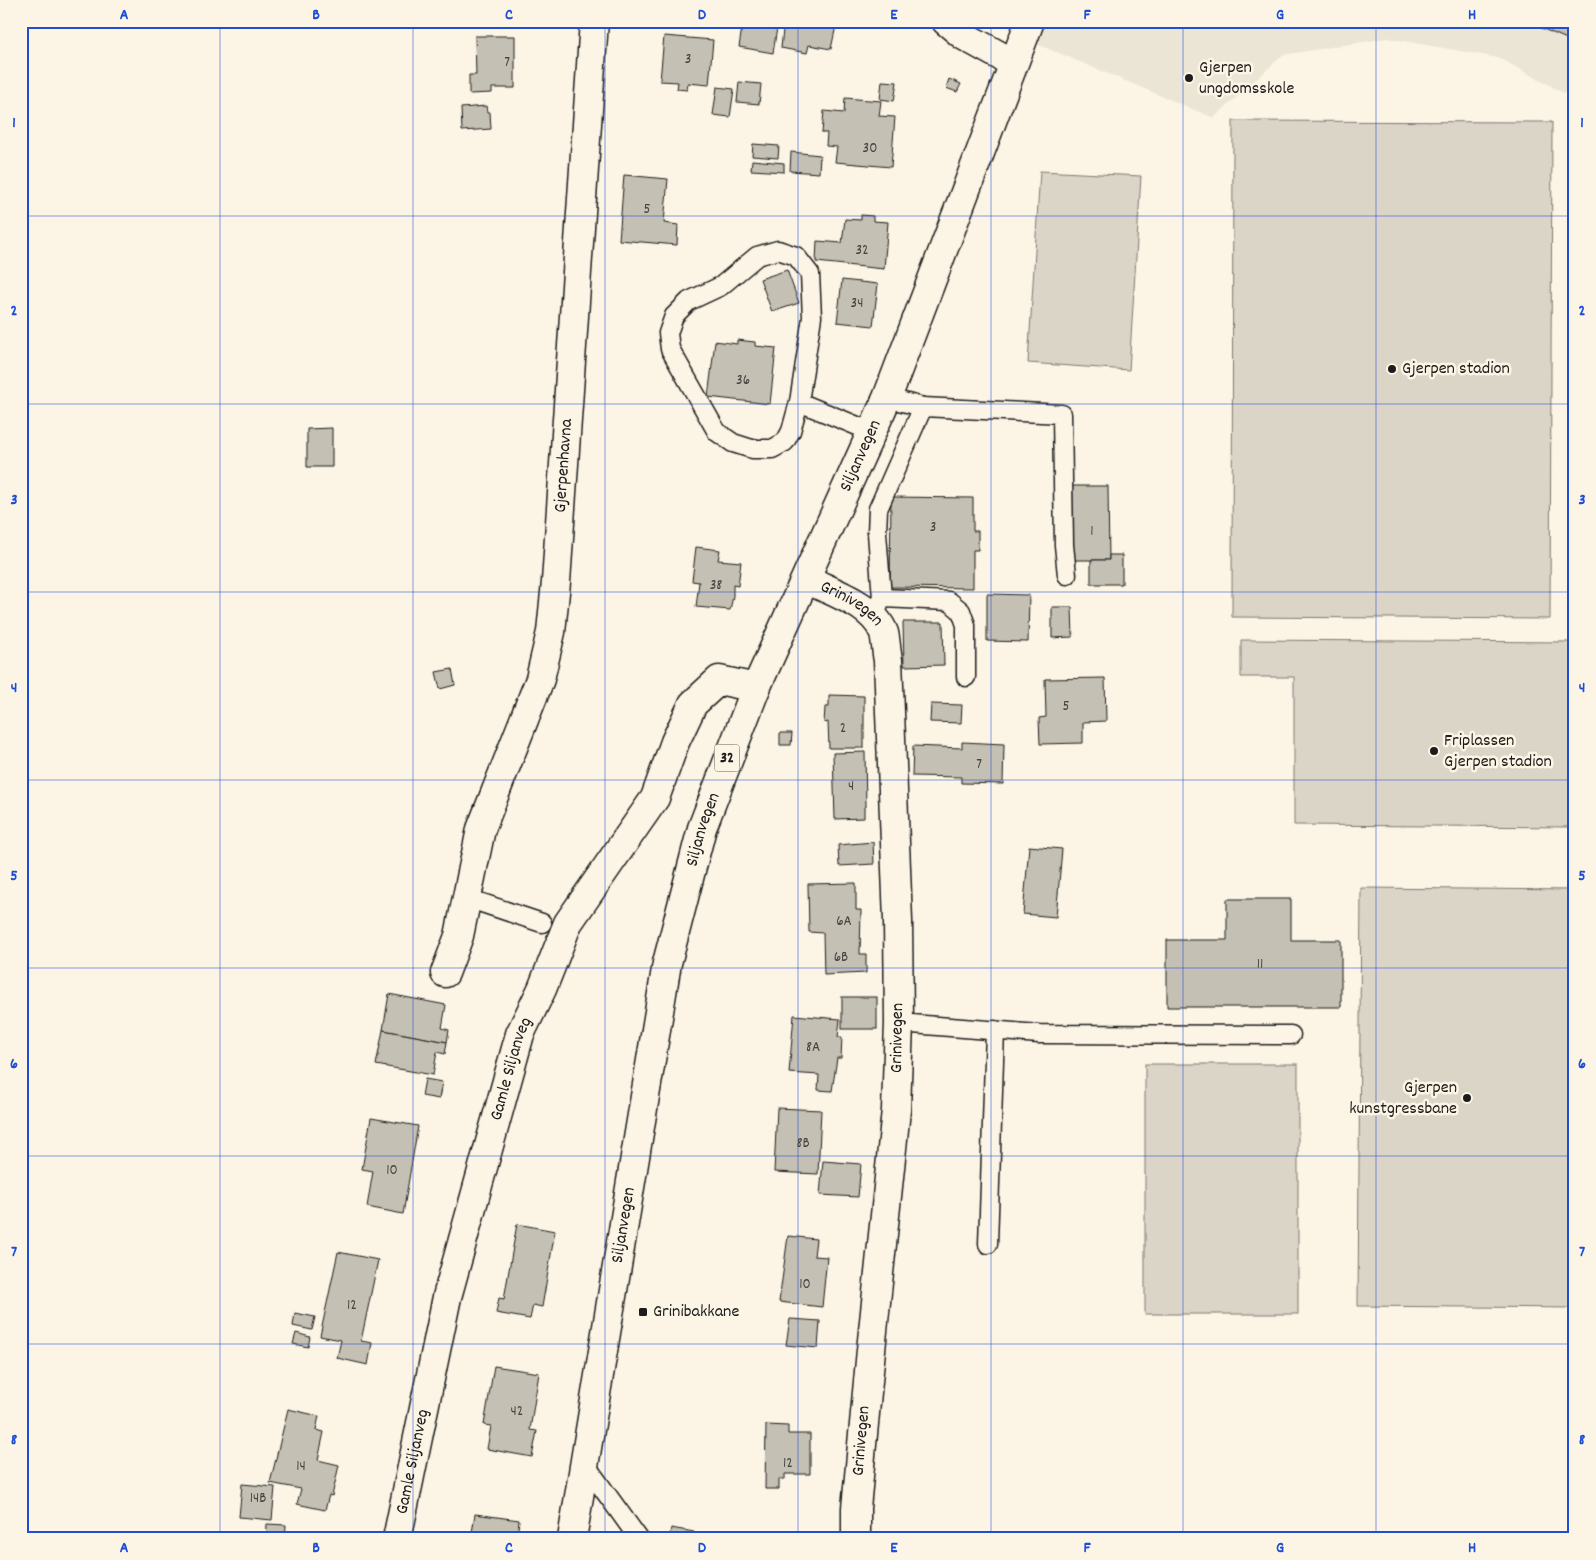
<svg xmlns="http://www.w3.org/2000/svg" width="1596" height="1560" viewBox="0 0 1596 1560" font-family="Dekko,sans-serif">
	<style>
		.built { fill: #ebe5d6 }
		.green { fill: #dbd5c8; stroke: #7c7872 }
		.building { fill: #c4c0b3; stroke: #1c1c1c }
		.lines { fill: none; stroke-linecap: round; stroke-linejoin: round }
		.lane-casing { stroke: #1c1c1c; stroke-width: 21 }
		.street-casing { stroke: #1c1c1c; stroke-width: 31 }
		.primary-casing { stroke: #1c1c1c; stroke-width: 31 }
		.lane { stroke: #fcf5e5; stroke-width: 18 }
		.street { stroke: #fcf5e5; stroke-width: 28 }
		.primary { stroke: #fcf5e5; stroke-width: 28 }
		.grid { fill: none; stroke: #1d4ed8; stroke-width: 1; stroke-opacity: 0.55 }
		.poi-dot { fill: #1c1c1c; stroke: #fcf5e5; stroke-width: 2 }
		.labels { text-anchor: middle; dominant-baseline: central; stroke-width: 5; stroke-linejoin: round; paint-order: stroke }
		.number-label { font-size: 15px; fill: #464542 }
		.shield { fill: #fcf5e5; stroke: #5f5d58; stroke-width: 1 }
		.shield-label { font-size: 16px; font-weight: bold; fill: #1c1c1c }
		.poi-label { font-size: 18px; fill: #1c1c1c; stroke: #fcf5e5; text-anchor: start }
		.street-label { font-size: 18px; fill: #1c1c1c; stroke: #fcf5e5 }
		.neatline { fill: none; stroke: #1d4ed8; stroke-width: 2 }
		.grid-label { font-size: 16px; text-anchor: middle; font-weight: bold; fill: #1d4ed8 }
	</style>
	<rect width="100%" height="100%" fill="#fcf5e5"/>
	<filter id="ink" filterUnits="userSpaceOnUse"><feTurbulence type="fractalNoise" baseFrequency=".02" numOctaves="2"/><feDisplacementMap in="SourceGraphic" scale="10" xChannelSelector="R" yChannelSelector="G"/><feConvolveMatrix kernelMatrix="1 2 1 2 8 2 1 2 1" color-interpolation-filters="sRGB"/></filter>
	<g filter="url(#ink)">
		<polygon class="built" points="1032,21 1575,21 1575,99 1499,58 1387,38 1283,55 1214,118 1025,39"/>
		<g class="green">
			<polygon points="1233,121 1552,122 1550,619 1232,617"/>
			<polygon points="1040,171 1141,176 1129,370 1028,363"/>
			<polygon points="1241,640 1573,642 1573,827 1294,825 1294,677 1241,677"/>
			<polygon points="1361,888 1575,890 1575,1308 1358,1306"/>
			<rect x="1145" y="1064" width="153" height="250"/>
		</g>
		<g class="building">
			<polygon points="743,21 778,21 773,53 739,47"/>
			<polygon points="784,21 837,21 831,49 809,45 807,53 781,48"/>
			<polygon points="1538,21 1575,21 1575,32 1573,37 1568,35 1567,39 1541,28 1543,23"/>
			<polygon points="475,36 515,36 515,88 492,88 492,93 469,94 469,75 476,75"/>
			<polygon points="664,36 713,40 709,85 688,83 687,90 677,89 678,82 660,81"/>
			<polygon points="949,79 961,84 957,92 946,88"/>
			<polygon points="882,81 897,82 894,101 880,99"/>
			<polygon points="739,82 761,84 759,104 737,102"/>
			<polygon points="717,87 734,89 730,117 713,115"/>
			<polygon points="845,98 881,101 879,116 895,117 891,167 835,162 837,147 826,146 827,133 822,133 824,111 844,113"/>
			<polygon points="486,106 487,112 490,112 491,129 462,131 461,108"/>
			<polygon points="753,144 779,146 778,158 752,156"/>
			<polygon points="791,152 820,155 819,173 790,171"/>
			<polygon points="752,160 784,163 784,172 751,170"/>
			<polygon points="624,175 668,179 664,223 678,225 677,245 619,240"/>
			<polygon points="861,215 873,216 873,221 888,222 884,269 816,262 817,241 842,243 845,219 861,220"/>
			<polygon points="787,270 799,303 772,312 760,279"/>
			<polygon points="842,280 878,284 873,326 837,322"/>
			<polygon points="737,340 755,342 755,346 776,348 770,404 708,397 715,341 737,344"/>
			<polygon points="332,428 332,467 307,467 307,429"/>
			<polygon points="1068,486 1108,486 1109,560 1068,560"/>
			<polygon points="891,497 973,498 973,531 978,531 978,550 973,550 973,588 890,587"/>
			<polygon points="696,547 720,550 718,560 741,562 738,586 733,585 733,596 730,610 696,607 699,582 692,581"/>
			<polygon points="1109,555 1122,555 1122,584 1091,584 1091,560 1109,560"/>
			<polygon points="987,594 1029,595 1028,642 987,641"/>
			<polygon points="1052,607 1072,607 1073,637 1052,638"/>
			<polygon points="903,622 943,622 944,665 904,666"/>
			<polygon points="452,669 455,685 440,689 436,672"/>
			<polygon points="1105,678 1106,721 1083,722 1083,743 1040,744 1039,718 1046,717 1045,679"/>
			<polygon points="829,695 864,696 864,748 829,748 828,722 824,723 825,707 829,707"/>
			<polygon points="931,704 962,705 961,723 930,722"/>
			<polygon points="780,733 792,733 791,745 780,745"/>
			<polygon points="962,742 1004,744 1003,784 961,783 961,777 912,776 913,746 962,748"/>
			<polygon points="865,752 866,807 864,807 864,818 835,819 833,753"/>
			<polygon points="873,842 874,864 839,866 838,845"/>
			<polygon points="1029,846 1062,849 1056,917 1023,914"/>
			<polygon points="856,883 856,910 861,910 860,954 866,954 866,973 824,975 823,933 809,932 808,884"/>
			<polygon points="1227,899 1291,899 1291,940 1341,940 1341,1007 1167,1007 1167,940 1227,940"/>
			<polygon points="389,994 446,1005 442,1028 449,1030 447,1042 383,1030"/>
			<rect x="842" y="997" width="35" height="32"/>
			<polygon points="794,1015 840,1019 838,1037 842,1037 841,1058 837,1058 832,1091 818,1090 819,1075 789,1073"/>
			<polygon points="383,1030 447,1042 445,1054 437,1052 433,1075 376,1065"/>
			<polygon points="425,1079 442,1082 439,1099 422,1096"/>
			<polygon points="777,1108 821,1110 818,1174 774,1172"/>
			<polygon points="371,1118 418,1126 403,1214 367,1207 373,1171 362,1169"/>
			<polygon points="823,1161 861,1164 858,1197 820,1195"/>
			<polygon points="517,1224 555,1231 542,1307 533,1305 530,1319 496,1313 499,1298 504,1299"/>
			<polygon points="788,1236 816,1239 814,1256 827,1257 822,1307 779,1302"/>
			<polygon points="338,1252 378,1260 361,1341 372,1343 368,1365 337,1358 341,1340 320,1336"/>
			<polygon points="295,1313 315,1317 312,1330 293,1326"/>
			<polygon points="790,1319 820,1321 818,1348 786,1345"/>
			<polygon points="296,1333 310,1337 308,1347 293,1344"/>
			<polygon points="494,1366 539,1373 530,1430 537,1431 532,1457 487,1449 491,1426 484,1425"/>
			<polygon points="288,1409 319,1416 316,1430 324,1432 318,1460 339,1465 332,1496 329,1495 325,1510 297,1504 301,1489 270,1483"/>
			<polygon points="766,1425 788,1426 788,1434 810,1434 810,1474 785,1474 785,1479 779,1479 779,1489 765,1489"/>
			<polygon points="242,1484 275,1487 272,1520 239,1517"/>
			<polygon points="475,1514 519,1520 517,1539 471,1539"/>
			<polygon points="267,1524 286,1525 285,1539 266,1539"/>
			<polygon points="671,1528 694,1532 693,1539 669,1539"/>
			<polygon points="952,1534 952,1539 915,1539 915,1535"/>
		</g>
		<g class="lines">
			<g class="lane-casing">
				<g id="lane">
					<polygon points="778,250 796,256 810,274 812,317 799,402 791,431 785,442 772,449 752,449 733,443 717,432 670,349 668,333 674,316 689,301 721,286 757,256"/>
					<polyline points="887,398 923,407 1062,414 1064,545 1067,575"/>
					<polyline points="799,402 872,432"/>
					<polyline points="882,598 949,601 961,611 966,625 966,677"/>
					<polyline points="874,616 882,598 877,533 878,509 923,407"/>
					<polyline points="467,898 542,923"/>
					<polyline points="899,1023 1039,1034 1291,1035"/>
					<polyline points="988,1244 995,1030"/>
					<polyline points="585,1464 639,1539"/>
				</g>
			</g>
			<g class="street-casing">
				<g id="street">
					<polyline points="946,21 964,36 1013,63"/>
					<path id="s1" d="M 806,579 C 831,592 873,604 884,633 C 886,641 886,651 888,660 L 898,921 L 899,1023 L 896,1110 L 871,1350 L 856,1508 L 856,1539"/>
					<path id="s2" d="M 445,973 L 459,936 L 481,829 L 540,679 L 551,632 L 556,582 L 594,21"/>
					<path id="s3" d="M 397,1539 L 447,1297 L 520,1034 L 542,989 L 568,923 L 655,798 L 675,742 L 693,704 L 719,680 L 756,688"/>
				</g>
			</g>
			<g class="primary-casing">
				<g id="primary">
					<path id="s4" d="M 572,1539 L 667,963 L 702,828 L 756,688 L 887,398 L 1030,21"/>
				</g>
			</g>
			<use href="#lane" class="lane"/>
			<use href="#street" class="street"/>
			<use href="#primary" class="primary"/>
		</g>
	</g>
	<path class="grid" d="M 220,21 L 220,1539M 413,21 L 413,1539M 605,21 L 605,1539M 798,21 L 798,1539M 991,21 L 991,1539M 1183,21 L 1183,1539M 1376,21 L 1376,1539M 21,216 L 1575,216M 21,404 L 1575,404M 21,592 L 1575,592M 21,780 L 1575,780M 21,968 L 1575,968M 21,1156 L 1575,1156M 21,1344 L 1575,1344"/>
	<g class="poi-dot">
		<circle cx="1189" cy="78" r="5"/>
		<circle cx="1392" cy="369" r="5"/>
		<circle cx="1434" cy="751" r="5"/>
		<circle cx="1467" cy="1098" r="5"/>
		<rect x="638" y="1307" width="10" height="10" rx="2.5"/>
	</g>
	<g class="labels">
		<g class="number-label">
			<text x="688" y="60">3</text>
			<text x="507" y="63">7</text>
			<text x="870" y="149">30</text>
			<text x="647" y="210">5</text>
			<text x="862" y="251">32</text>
			<text x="857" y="304">34</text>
			<text x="743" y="381">36</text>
			<text x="933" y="528">3</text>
			<text x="1092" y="532">1</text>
			<text x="716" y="586">38</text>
			<text x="1066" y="707">5</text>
			<text x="843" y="729">2</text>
			<text x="979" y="765">7</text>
			<text x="851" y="787">4</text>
			<text x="844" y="922">6A</text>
			<text x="841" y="958">6B</text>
			<text x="1260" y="965">11</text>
			<text x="813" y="1048">8A</text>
			<text x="803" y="1144">8B</text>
			<text x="392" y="1171">10</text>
			<text x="805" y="1285">10</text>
			<text x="352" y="1306">12</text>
			<text x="517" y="1412">42</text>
			<text x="788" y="1464">12</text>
			<text x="301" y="1467">14</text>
			<text x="258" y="1499">14B</text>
		</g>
		<rect class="shield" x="714.5" y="744.5" width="25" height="27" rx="4"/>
		<g class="shield-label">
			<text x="727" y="758">32</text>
		</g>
		<g class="poi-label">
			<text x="1199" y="68">Gjerpen<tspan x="1199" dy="21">ungdomsskole</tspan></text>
			<text x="1402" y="369">Gjerpen stadion</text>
			<text x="1444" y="741">Friplassen<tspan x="1444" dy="21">Gjerpen stadion</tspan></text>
			<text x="1457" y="1088" text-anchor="end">Gjerpen<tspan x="1457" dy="21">kunstgressbane</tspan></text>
			<text x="653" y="1312">Grinibakkane</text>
		</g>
		<g class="street-label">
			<text stroke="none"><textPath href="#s4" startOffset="1128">Siljanvegen</textPath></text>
			<text stroke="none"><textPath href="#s2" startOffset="525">Gjerpenhavna</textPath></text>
			<text stroke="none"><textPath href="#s1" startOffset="52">Grinivegen</textPath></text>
			<text stroke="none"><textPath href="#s4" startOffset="722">Siljanvegen</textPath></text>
			<text transform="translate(898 1038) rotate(-89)">Grinivegen</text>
			<text stroke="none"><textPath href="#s3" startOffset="484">Gamle Siljanveg</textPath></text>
			<text stroke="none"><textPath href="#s4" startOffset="318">Siljanvegen</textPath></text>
			<text transform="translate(862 1441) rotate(-85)">Grinivegen</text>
			<text stroke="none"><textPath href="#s3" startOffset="79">Gamle Siljanveg</textPath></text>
		</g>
	</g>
	<rect width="1596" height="1560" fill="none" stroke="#fcf5e5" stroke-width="55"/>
	<rect x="28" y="28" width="1540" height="1504" class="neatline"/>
	<g class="grid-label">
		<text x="124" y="19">A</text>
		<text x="316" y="19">B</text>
		<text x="509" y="19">C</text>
		<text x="702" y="19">D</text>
		<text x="894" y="19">E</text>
		<text x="1087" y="19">F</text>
		<text x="1280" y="19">G</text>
		<text x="1472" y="19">H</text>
		<text x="14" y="127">1</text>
		<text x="1582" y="127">1</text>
		<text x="14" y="315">2</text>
		<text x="1582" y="315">2</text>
		<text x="14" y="504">3</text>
		<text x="1582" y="504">3</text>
		<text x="14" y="692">4</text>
		<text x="1582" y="692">4</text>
		<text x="14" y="880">5</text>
		<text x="1582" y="880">5</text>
		<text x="14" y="1068">6</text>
		<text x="1582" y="1068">6</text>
		<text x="14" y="1256">7</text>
		<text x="1582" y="1256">7</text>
		<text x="14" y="1444">8</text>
		<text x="1582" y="1444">8</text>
		<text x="124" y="1552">A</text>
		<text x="316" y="1552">B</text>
		<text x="509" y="1552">C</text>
		<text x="702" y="1552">D</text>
		<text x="894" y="1552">E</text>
		<text x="1087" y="1552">F</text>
		<text x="1280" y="1552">G</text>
		<text x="1472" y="1552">H</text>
	</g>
</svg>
